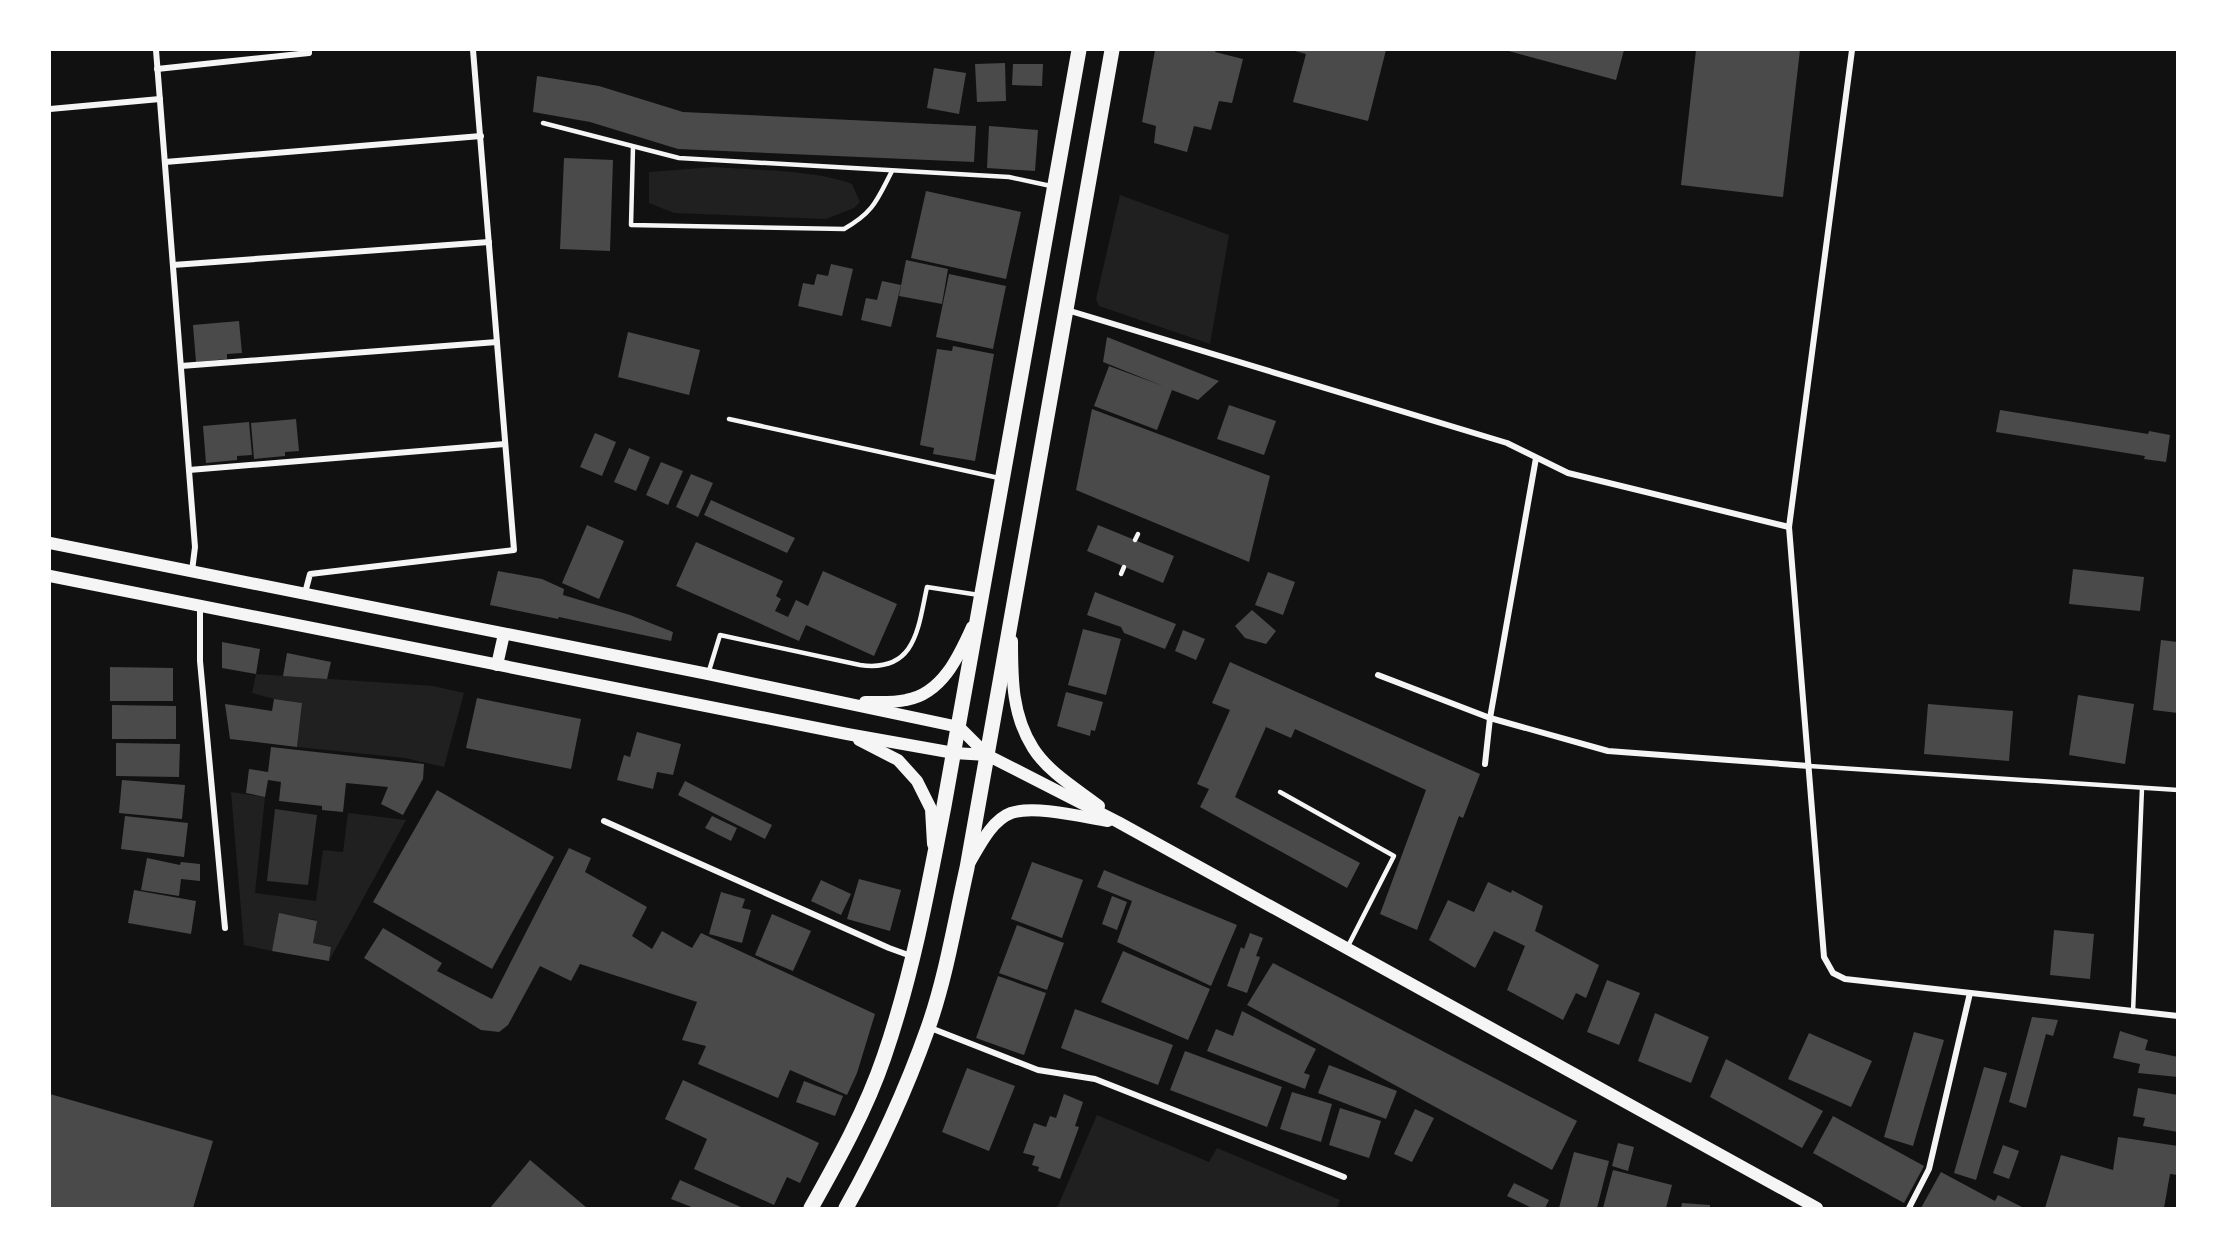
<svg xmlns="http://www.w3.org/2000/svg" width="2227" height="1258" viewBox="0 0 2227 1258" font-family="Commissioner,sans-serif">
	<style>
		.green { fill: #202020 }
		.water { fill: #333 }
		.building { fill: #4a4a4a }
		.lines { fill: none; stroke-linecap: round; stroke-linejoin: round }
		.service { stroke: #f5f5f5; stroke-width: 4.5 }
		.minor { stroke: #f5f5f5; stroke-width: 6 }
		.secondary { stroke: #f5f5f5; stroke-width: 12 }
		.primary { stroke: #f5f5f5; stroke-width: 15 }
	</style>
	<rect width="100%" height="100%" fill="#111"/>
	<g class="green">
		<path d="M 714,167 C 754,170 816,170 852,184 L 860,202 L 854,208 L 826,219 L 674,213 L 649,203 L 649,172 Z"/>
		<polygon points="1120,195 1229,235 1210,344 1099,306 1096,299"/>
		<polygon points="256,674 433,686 464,693 444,767 405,758 297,747 302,703 274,699 252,693"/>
		<polygon points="231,792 265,797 255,893 316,901 323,850 343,852 348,813 406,820 329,961 331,947 313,943 316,920 279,914 272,951 244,945"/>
		<polygon points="1097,1115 1209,1162 1217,1148 1340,1200 1337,1208 1057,1208"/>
	</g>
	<polygon class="water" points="275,809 317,815 308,885 267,881"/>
	<g class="building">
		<polygon points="1155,50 1216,50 1215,52 1243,59 1232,103 1219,101 1211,130 1194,126 1187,152 1154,143 1156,126 1142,122"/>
		<polygon points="1291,50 1386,50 1368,121 1293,102 1306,54"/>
		<polygon points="1505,50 1624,50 1616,80"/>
		<polygon points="1696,50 1800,50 1783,197 1681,185"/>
		<polygon points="1005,63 1006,101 977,102 975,64"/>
		<polygon points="1013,64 1043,64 1042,86 1012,85"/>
		<polygon points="934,68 966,73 959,114 927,108"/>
		<polygon points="537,76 599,86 683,112 976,126 974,162 678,149 590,122 533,112"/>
		<polygon points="989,126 1038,130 1035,171 987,168"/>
		<polygon points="564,158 613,160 610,251 560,249"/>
		<polygon points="926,191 1021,212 1006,279 911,258"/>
		<polygon points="906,260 948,269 942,304 899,296"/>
		<polygon points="831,264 853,269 842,316 798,306 803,283 814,285 817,274 828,276"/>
		<polygon points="949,274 1006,286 993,349 936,337"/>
		<polygon points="882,281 901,285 891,327 861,320 866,298 877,300"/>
		<polygon points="239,321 242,353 227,354 227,359 196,362 193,325"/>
		<polygon points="628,332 700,350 689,395 618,377"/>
		<polygon points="1107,337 1219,381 1198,400 1172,390 1157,430 1094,406 1109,366 1163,386 1103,362"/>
		<polygon points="953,346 994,354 975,461 933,454 934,448 920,445 937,349 952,351"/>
		<polygon points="1229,405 1276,421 1264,455 1217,439"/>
		<polygon points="1092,409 1270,476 1249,562 1076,490"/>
		<polygon points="2000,410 2148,434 2149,431 2170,435 2166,462 2144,459 2145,456 1996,432"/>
		<polygon points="296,419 299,451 285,452 285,456 254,459 251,423"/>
		<polygon points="249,422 252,455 237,456 237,460 206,463 203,426"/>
		<polygon points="595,433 616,442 602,476 580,467"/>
		<polygon points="629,448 650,457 636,491 614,482"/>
		<polygon points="661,462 683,471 668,505 646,495"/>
		<polygon points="691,474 713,483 698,517 676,507"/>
		<polygon points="711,500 795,538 787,553 704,515"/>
		<polygon points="587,525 624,541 599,599 562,583"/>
		<polygon points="1098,525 1174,556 1163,583 1087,551"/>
		<polygon points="696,542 783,581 776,596 781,599 775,611 788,617 796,600 808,606 823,571 897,604 874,656 806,625 799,641 676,586"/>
		<polygon points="2073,569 2144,577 2140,611 2069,604"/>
		<polygon points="498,571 542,579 564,589 563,595 630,615 673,632 671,641 559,617 558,619 490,605"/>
		<polygon points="1268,572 1295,582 1283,615 1255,605"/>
		<polygon points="1095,592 1176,624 1165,649 1124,633 1121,627 1087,615"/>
		<polygon points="1252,610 1276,631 1266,644 1245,638 1235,626"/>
		<polygon points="1083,629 1121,639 1106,695 1068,685"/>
		<polygon points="1183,630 1205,639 1196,660 1175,651"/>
		<polygon points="2161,640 2178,642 2178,713 2153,710"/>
		<polygon points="222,642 260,649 256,674 222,668"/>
		<polygon points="287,653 331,662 327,679 283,676"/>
		<polygon points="1230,662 1480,774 1463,818 1459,816 1417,930 1380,914 1426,790 1295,729 1291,738 1266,727 1235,797 1360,863 1347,888 1200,807 1209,789 1197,784 1230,710 1212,703"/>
		<polygon points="110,667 173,668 173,701 110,701"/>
		<polygon points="1066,692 1103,702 1095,731 1091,730 1090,736 1057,726"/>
		<polygon points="2078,695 2134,704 2125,764 2069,755"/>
		<polygon points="477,698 581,719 571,769 466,748"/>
		<polygon points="274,699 302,703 297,747 230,739 225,704 272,711"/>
		<polygon points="1928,704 2013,711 2009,761 1924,754"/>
		<polygon points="112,705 176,706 176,739 112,739"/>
		<polygon points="637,732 681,744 673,775 657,772 653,789 617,780 624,755 630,757"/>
		<polygon points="116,743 180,744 179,777 116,776"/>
		<polygon points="271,747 424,764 423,779 403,815 381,804 388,787 346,783 343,812 322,810 322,806 279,801 281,782 268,780 265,797 246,793 249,769 268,772"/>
		<polygon points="122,780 185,785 182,819 119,813"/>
		<polygon points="685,781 772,825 765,839 678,795"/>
		<polygon points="437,790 554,857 492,969 373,902"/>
		<polygon points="125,816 188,823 184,857 121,849"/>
		<polygon points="712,816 737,828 731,841 705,828"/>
		<polygon points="569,848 591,858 585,872 647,907 632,936 652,949 662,931 692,948 701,933 875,1014 857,1073 847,1095 790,1070 778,1098 698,1064 706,1046 682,1040 697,1002 580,964 571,981 540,966 508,1025 499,1032 481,1030 364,958 383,928 442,963 437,971 492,999"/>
		<polygon points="147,858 180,865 181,862 200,864 200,881 181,879 179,896 141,890"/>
		<polygon points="1032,862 1083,880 1062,938 1011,919"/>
		<polygon points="1104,870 1237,925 1211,986 1117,942 1132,901 1097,887"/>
		<polygon points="859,879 901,890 890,931 847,919"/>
		<polygon points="821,880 851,894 841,915 811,901"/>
		<polygon points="1488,882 1511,893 1512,890 1543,906 1535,931 1599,965 1586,998 1576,993 1563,1020 1507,990 1525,946 1494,931 1475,968 1429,940 1448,900 1474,912"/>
		<polygon points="134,890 196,901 191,934 128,923"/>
		<polygon points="721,892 745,899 742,908 751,910 742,943 709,934"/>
		<polygon points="1112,896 1127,902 1117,930 1102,924"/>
		<polygon points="279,913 317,921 313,943 331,947 329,961 272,951"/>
		<polygon points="772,914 811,931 793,971 755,955"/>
		<polygon points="1017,925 1064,943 1047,990 999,973"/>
		<polygon points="2054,930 2094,934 2090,979 2050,975"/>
		<polygon points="1250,933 1263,938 1256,956 1260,957 1247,993 1227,986 1241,947 1244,949"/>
		<polygon points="1123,951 1210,989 1188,1040 1101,1002"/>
		<polygon points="1273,963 1577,1121 1552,1170 1247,1005"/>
		<polygon points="998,976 1046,993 1024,1055 976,1038"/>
		<polygon points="1607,980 1640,993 1619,1045 1587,1032"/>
		<polygon points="1075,1009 1173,1045 1158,1085 1061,1048"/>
		<polygon points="1242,1011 1316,1049 1304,1073 1310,1075 1305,1089 1207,1051 1216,1029 1233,1036"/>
		<polygon points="1655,1013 1709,1037 1691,1083 1638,1061"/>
		<polygon points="2032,1017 2058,1020 2053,1036 2046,1034 2026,1108 2009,1102"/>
		<polygon points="2120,1031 2148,1040 2145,1050 2178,1057 2178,1077 2138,1073 2140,1064 2113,1058"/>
		<polygon points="1914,1032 1944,1040 1913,1146 1884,1137"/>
		<polygon points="1809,1033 1872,1061 1851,1107 1788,1079"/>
		<polygon points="1185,1051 1282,1087 1267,1127 1170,1090"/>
		<polygon points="1726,1059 1823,1111 1802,1148 1710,1097"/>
		<polygon points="1329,1065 1397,1091 1386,1119 1318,1093"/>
		<polygon points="1984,1067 2007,1073 1976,1180 1954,1173"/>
		<polygon points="967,1068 1015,1086 989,1151 942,1132"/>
		<polygon points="683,1080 819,1143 800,1183 787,1177 774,1205 694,1169 707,1139 665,1119"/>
		<polygon points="804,1081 843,1096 835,1116 796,1102"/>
		<polygon points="2138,1088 2178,1095 2178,1132 2143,1126 2145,1118 2133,1116"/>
		<polygon points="1292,1092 1332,1104 1321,1142 1280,1129"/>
		<polygon points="50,1094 213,1141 193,1208 50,1208"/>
		<polygon points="1064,1094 1083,1102 1075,1126 1079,1127 1060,1179 1038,1171 1039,1167 1032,1165 1035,1156 1023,1153 1034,1123 1046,1127 1050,1116 1056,1118"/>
		<polygon points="1340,1108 1381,1121 1369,1158 1329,1145"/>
		<polygon points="1415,1109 1434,1118 1412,1162 1394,1154"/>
		<polygon points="1833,1116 1924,1166 1904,1203 1813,1153"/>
		<polygon points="2118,1137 2178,1146 2178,1175 2170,1174 2164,1208 2045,1208 2061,1155 2113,1170"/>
		<polygon points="1618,1143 1634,1147 1628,1171 1612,1166"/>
		<polygon points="2003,1145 2019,1151 2009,1179 1993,1173"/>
		<polygon points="1574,1152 1609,1161 1597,1208 1559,1208"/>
		<polygon points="530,1160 587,1208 490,1208"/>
		<polygon points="1613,1170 1672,1185 1666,1208 1603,1208"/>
		<polygon points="1941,1172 1995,1201 1998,1195 2024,1208 1921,1208"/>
		<polygon points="680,1180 743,1208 694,1208 671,1199"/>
		<polygon points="1514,1183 1549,1200 1545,1208 1532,1208 1507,1196"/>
		<polygon points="1682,1203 1710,1205 1710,1208 1681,1208"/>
	</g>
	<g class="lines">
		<g class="service">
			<polyline points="543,123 679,158 1009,177 1051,186"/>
			<path d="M 633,147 L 631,225 L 844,229 C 874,212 877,200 892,171"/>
			<polyline points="729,419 999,478"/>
			<polyline points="1135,540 1138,534"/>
			<polyline points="1121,574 1124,567"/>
			<path d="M 708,674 L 720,635 L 860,665 C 916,673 918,628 927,587 L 979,595"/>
			<polyline points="1809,766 2178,790"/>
			<polyline points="1280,792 1394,856 1347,948"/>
			<polyline points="2133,1012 2142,788"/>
		</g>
		<g class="minor">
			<polyline points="156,50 195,547 192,571"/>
			<polyline points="1852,50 1789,527 1824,957 1833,973 1845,979 2178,1016"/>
			<polyline points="157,69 309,53 309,50"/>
			<polyline points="50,109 160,99"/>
			<polyline points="165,162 481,136"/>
			<polyline points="173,265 489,242"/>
			<polyline points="1067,310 1507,443 1568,473 1789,527"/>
			<polyline points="181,366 497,342"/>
			<polyline points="189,470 505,444"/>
			<polyline points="305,593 310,574 514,550 473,50"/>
			<polyline points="200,606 200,661 225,928"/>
			<polyline points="1378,675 1490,718 1608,751 1809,766"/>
			<polyline points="1485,764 1490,718 1536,458"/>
			<polyline points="604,821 889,948 911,956"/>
			<polyline points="928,1027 1038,1070 1095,1079 1344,1177"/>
			<polyline points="1909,1208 1929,1169 1970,993"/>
		</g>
		<g class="secondary">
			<polyline points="50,543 708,674 959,727 987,755 1118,822 1817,1208"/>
			<polyline points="50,576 847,734 954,753 987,755"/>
			<path d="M 1012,641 C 1012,679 1012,715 1033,748 C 1048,772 1077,789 1099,806"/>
			<polyline points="497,665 504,634"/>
			<path d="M 865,702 C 878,702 893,703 906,700 C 942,694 959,656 972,627"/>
			<polyline points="859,740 898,760 917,781 931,809 933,844"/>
			<path d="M 970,862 C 980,845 992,820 1011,813 C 1035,805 1083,817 1108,821"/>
		</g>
		<g class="primary">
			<path d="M 811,1208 C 838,1160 866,1110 884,1057 C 912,976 928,890 944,806 C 957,735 969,664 982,593 C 1013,412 1045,231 1079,50"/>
			<path d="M 846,1208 C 878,1151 906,1090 928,1028 C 946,977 955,921 967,868 L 1112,50"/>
		</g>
	</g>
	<rect width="2227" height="1258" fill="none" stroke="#ffffff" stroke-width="102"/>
</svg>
